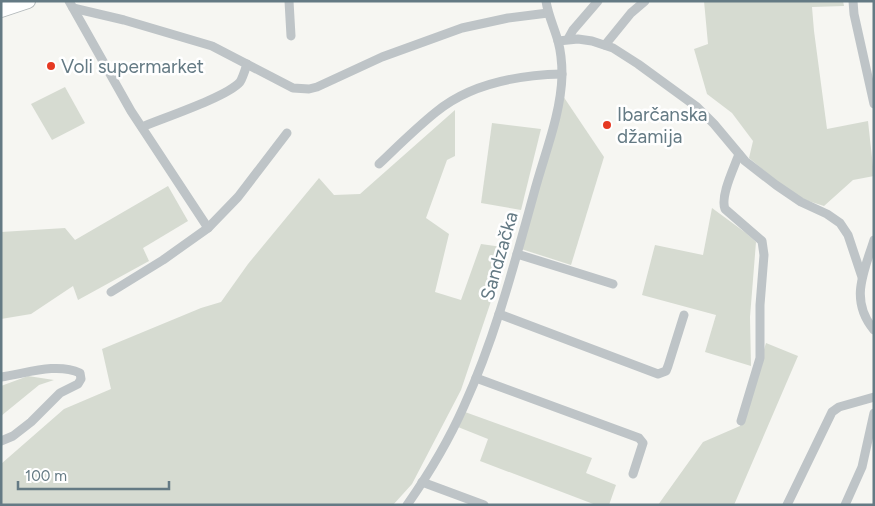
<svg xmlns="http://www.w3.org/2000/svg" width="875" height="506" viewBox="0 0 875 506" font-family="Figtree,sans-serif">
	<style>
		.green { fill: #d6dbd1 }
		.lines { fill: none; stroke-linecap: round; stroke-linejoin: round }
		.primary-casing { stroke: #b2b8bb; stroke-width: 16 }
		.minor { stroke: #bec4c7; stroke-width: 9 }
		.primary { stroke: #fff; stroke-width: 14 }
		.poi-dot { fill: #e63922; stroke: #fff; stroke-width: 2 }
		.labels { text-anchor: middle; dominant-baseline: central; stroke-width: 5; stroke-linejoin: round; paint-order: stroke }
		.poi-label { font-size: 19px; fill: #647a84; stroke: #fff; text-anchor: start }
		.street-label { font-size: 19px; fill: #647a84; stroke: #fff }
	</style>
	<rect width="100%" height="100%" fill="#f6f6f2"/>
	<g class="green">
		<polygon points="704,1 843,1 844,6 812,7 814,31 827,129 868,121 874,176 853,180 824,206 796,197 749,158 753,141 732,113 707,94 694,49 708,44"/>
		<polygon points="65,87 85,123 52,140 31,104"/>
		<polygon points="561,93 604,157 571,265 518,248"/>
		<polygon points="455,110 455,156 447,160 426,218 449,234 435,292 461,300 481,244 509,248 461,390 412,484 393,505 1,505 1,464 64,409 111,389 102,349 201,308 221,302 248,264 319,178 334,195 360,194"/>
		<polygon points="492,123 541,129 521,210 481,203"/>
		<polygon points="168,186 188,221 143,248 149,261 78,300 73,286 31,314 1,319 1,232 65,228 75,240"/>
		<polygon points="712,208 746,233 756,242 750,317 751,366 705,352 716,315 642,295 655,245 703,255"/>
		<polygon points="766,343 798,356 734,505 658,505 703,442 740,426"/>
		<polygon points="28,376 54,380 39,385 1,416 1,386"/>
		<polygon points="465,412 592,458 586,473 616,485 609,505 596,505 480,461 488,439 458,427"/>
	</g>
	<g class="lines">
		<g class="primary-casing">
			<polyline id="primary" points="1,10 28,1"/>
		</g>
		<g class="minor">
			<polyline points="69,1 131,111 208,228"/>
			<polyline points="289,1 291,36"/>
			<polyline points="853,1 854,14 874,104"/>
			<polyline points="73,8 124,20 212,46 293,88 309,89 317,87 382,57 462,28 508,18 548,13"/>
			<polyline points="568,39 573,30 598,1"/>
			<polyline points="558,41 578,39 592,41 613,48 638,64 697,107 714,124 745,161 776,185 801,202 827,214 840,223 848,235 862,277"/>
			<polyline points="605,45 631,13 645,1"/>
			<path d="M 142,127 C 163,118 227,97 240,82 C 243,77 245,70 247,64"/>
			<path d="M 739,154 C 734,168 720,196 725,209 L 762,241 L 764,255 L 760,305 L 760,358 L 741,421"/>
			<path d="M 379,164 C 398,146 416,128 436,112 C 471,83 518,75 562,74"/>
			<path d="M 874,240 C 864,272 849,300 874,330"/>
			<polyline points="517,254 613,284"/>
			<polyline points="111,292 163,260 208,228 238,197 287,133"/>
			<polyline points="499,314 658,374 666,371 668,366 684,315"/>
			<path d="M 1,377 C 25,374 56,362 80,373 L 81,379 L 78,384 L 60,393 L 31,422 L 13,436 L 1,441"/>
			<polyline points="476,378 639,438 643,443 633,474"/>
			<polyline points="422,482 484,505"/>
			<path d="M 407,505 C 428,475 449,440 464,406 C 495,338 514,265 534,193 C 544,155 561,115 562,75 C 562,64 561,52 558,41 C 554,27 548,15 546,1"/>
			<polyline points="787,505 832,412 839,407 874,397"/>
			<polyline points="845,505 862,467 874,413"/>
		</g>
		<use href="#primary" class="primary"/>
	</g>
	<g class="poi-dot">
		<circle cx="51" cy="66" r="5"/>
		<circle cx="607" cy="125" r="5"/>
	</g>
	<g class="labels">
		<g class="poi-label">
			<text x="61" y="66">Voli supermarket</text>
			<text x="617" y="114">Ibarčanska<tspan x="617" dy="22">džamija</tspan></text>
		</g>
		<g class="street-label">
			<text transform="translate(499 256) rotate(-74)">Sandzačka</text>
		</g>
	</g>
	<rect width="875" height="506" fill="none" stroke="#647a84" stroke-width="5"/>
	<path d="M18 481v8h151v-8" fill="none" stroke="#647a84" stroke-width="2.5"/>
	<text x="25" y="481" font-size="15" fill="#647a84" stroke="#ffffff" stroke-width="4" paint-order="stroke">100 m</text>
</svg>
